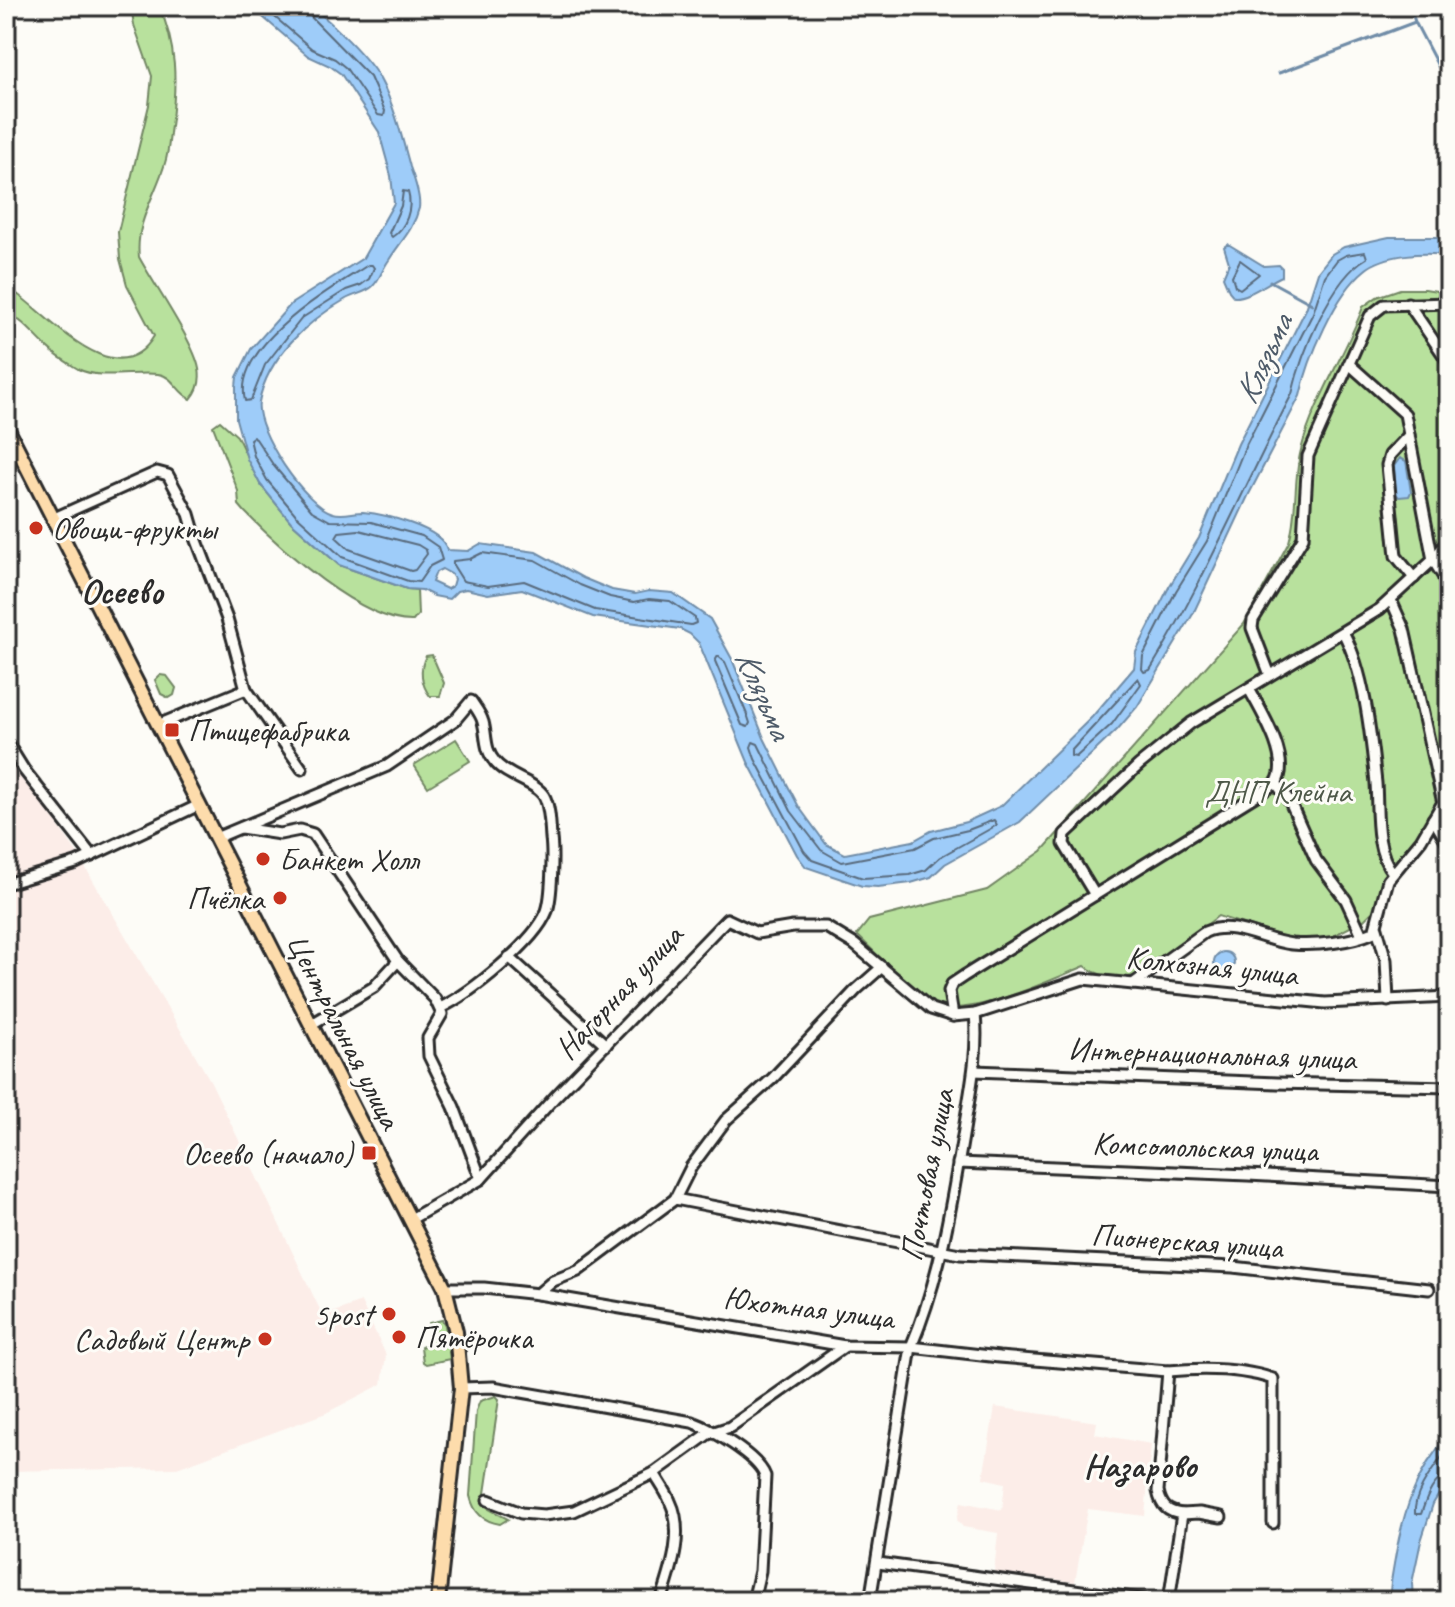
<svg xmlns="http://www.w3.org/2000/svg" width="1455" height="1607" viewBox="0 0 1455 1607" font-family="Caveat,sans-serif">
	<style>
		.built { fill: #fcede8 }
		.green { fill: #b8e19d; stroke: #728664; stroke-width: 2 }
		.water { fill: #9eccf9; stroke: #708ca7; stroke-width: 2; fill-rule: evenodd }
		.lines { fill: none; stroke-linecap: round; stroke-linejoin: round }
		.shore { stroke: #596b7d; stroke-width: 2 }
		.stream { stroke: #708ca7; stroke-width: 3 }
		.minor-casing { stroke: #2b2b2b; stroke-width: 15 }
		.major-casing { stroke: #2b2b2b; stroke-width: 18 }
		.minor { stroke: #fdfcf7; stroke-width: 9 }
		.major { stroke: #fddcac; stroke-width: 12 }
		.poi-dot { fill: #c8321e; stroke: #fdfcf7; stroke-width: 3 }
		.labels { text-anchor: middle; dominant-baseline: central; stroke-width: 6; stroke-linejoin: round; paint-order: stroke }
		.poi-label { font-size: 32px; fill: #2b2b2b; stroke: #fdfcf7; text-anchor: start }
		.park-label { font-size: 32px; fill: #4e5848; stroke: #fdfcf7 }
		.street-label { font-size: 32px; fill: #2b2b2b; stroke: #fdfcf7 }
		.water-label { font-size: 34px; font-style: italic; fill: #4e5b69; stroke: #fdfcf7 }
		.neighbourhood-label { font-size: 34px; font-weight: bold; fill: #2b2b2b; stroke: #fdfcf7 }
		.quarter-label { font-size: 36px; font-weight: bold; fill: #2b2b2b; stroke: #fdfcf7 }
	</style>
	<rect width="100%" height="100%" fill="#fdfcf7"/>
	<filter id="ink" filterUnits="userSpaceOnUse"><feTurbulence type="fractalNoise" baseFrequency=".0125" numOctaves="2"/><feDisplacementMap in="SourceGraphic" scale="16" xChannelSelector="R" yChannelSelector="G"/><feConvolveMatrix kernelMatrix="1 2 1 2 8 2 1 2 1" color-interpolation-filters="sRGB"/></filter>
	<g filter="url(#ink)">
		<g class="built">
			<polygon points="6,753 74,848 211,1082 323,1316 361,1302 386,1355 382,1384 326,1413 177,1468 6,1471"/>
			<polygon points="995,1407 1097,1422 1095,1434 1151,1444 1145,1516 1088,1509 1075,1582 994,1572 998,1533 963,1527 957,1520 961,1502 1002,1510 1005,1483 983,1478"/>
		</g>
		<g class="green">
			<path d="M 131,6 L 159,6 C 177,46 177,83 171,126 C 169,138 169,151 165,163 C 156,194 135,223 139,257 C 154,285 194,342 199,369 C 201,380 198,391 191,399 C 177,393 174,376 158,374 C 135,371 99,380 78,369 C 68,363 56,356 48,348 C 34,335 23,320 6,312 L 6,286 C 43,308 115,401 154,336 L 127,285 L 120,259 L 118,232 L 149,105 L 152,76 L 134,25 Z"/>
			<path d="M 1400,289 L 1425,289 L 1449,293 L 1449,784 L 1419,834 L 1384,877 L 1376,908 L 1364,920 L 1329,938 L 1291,939 L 1218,916 C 1204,927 1146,974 1134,976 C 1116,980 1098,976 1085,966 C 1052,979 969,1019 936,1005 C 916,995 875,952 857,935 L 869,920 L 987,890 L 1042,851 L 1244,624 L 1289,542 C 1298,512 1293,480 1301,450 C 1313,403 1346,353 1363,307 L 1377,297 Z"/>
			<path d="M 220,421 L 237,436 L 260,484 L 291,522 L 339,565 L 407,589 L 417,590 L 418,615 L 413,621 C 363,623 279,547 245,512 L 239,505 L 238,491 L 213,426 Z"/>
			<path d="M 432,655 L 444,683 L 440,696 L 430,696 C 421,685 419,668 426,656 Z"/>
			<polygon points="160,675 167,676 176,688 174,695 169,698 161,694 155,680"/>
			<polygon points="456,739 470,761 428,787 414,765"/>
			<polygon points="442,1320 445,1325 450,1359 426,1364 423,1362 421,1347 428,1344 429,1323"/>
			<path d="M 496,1396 L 499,1399 L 484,1500 L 489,1509 L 508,1519 L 500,1524 C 483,1521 474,1513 470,1496 L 476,1411 L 480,1401 Z"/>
		</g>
		<g class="water">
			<path d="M 250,6 L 311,6 C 330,21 370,59 381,81 C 395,107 402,138 410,167 C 414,178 421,196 419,208 C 414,229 400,242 389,260 C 383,268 380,279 373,286 C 366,293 355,294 346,299 C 309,320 267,357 259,402 C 254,430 306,506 333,513 C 343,516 353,512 363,512 C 383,514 443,528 447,550 L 468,551 L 480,544 L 536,552 L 583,578 L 612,590 L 635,594 L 649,591 L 673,593 L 710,619 L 732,659 L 764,738 L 787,784 L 799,807 L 826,844 L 845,854 L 913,841 L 931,831 L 966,822 L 1001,806 L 1092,717 L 1134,668 L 1136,652 L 1169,587 L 1199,538 L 1238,444 L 1306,309 L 1318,272 L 1332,254 L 1344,247 L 1389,237 L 1449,237 L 1449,256 C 1426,251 1384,254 1365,270 C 1335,294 1308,359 1300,396 L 1248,496 L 1193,614 L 1137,707 L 1117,730 L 1020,822 L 945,864 L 931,877 L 911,883 L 878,887 L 862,886 L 806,867 L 797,855 L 748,762 L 699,643 L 690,634 L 680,629 L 593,617 L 522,589 L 488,594 L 466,589 L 457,591 L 449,599 L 434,596 L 422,590 L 407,589 L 339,565 L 291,522 L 260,484 L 247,459 L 236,419 L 236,387 L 237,377 L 251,349 L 291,304 L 363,258 L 394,203 L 391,176 L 379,132 L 341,74 L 330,66 L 308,56 ZM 442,569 L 451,574 L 454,579 L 452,586 L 447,589 L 432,582 L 436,572 Z"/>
			<path d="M 1228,244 L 1264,266 L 1279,265 L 1282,268 L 1282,276 C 1268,282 1248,298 1234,297 L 1229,291 L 1223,277 L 1229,263 L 1224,247 Z"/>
			<polygon points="1400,458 1406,461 1411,492 1409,496 1399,497 1396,494 1394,466"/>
			<circle cx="1224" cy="962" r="10"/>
			<path d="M 1449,1435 L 1449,1477 L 1433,1504 L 1421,1541 L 1412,1583 L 1413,1601 L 1390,1601 C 1389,1589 1392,1576 1394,1564 C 1402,1516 1415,1471 1449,1435 Z"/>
		</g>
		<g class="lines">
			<g class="shore">
				<polyline points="262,6 312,49 335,59 346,68 378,115 384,116 385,111 370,77 309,15 307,6"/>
				<path d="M 403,191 L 408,192 C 413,209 406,228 392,237 L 389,233 L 401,206 Z"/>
				<path d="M 1365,252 L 1367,258 C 1331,278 1301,355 1292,394 C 1244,486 1204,582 1150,670 L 1144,672 L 1142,669 L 1143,656 L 1176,591 L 1207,541 L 1245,447 L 1313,313 L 1325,276 L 1337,260 L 1346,255 Z"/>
				<polygon points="1240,260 1259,274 1240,289 1235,286 1232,276"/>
				<path d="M 368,265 L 372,265 L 374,268 L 369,279 L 361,285 L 346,290 L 302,318 L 265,365 L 251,400 L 245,401 C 232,345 329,290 368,265 Z"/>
				<polygon points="254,436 274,466 312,511 330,521 371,522 422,536 438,547 442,560 430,566 419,582 408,581 342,557 297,516 267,480 254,456 250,439"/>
				<polygon points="359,530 418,545 426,550 427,554 415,570 411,571 349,549 336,537 339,532"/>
				<polygon points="482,553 535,560 580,585 610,597 634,602 649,599 670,601 695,618 696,623 691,625 595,610 524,581 488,586 463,581 453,565 453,561 470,559"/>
				<polygon points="718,656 725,662 748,717 750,723 748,727 742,725 715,661"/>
				<polygon points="1138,678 1141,684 1112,724 1076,757 1071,756 1071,751"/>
				<polygon points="753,742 758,744 791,811 821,850 842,862 915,848 934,838 968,830 994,820 997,825 940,857 926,870 909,875 863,878 812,860 804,851 755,759 751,747"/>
				<path d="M 1449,1447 C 1436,1466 1413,1491 1415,1514 L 1421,1514 C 1426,1500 1433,1477 1449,1475"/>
			</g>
			<g class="stream">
				<polyline points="1410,6 1415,22 1449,87"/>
				<polyline points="1279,73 1415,22"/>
				<polyline points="1270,281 1312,304"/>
			</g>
			<g class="minor-casing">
				<g id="minor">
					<polyline points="1408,303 1449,363"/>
					<polyline points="1349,364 1405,414 1433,560 1443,576 1449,594"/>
					<polyline points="1409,435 1390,455 1387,465 1396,556 1414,578"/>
					<polyline points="52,519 157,472 168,475 189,514 196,538 227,619 246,689 302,769"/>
					<polyline points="1391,600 1404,629 1443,803"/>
					<path d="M 1343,632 C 1365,673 1371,737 1376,783 C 1378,811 1374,850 1393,873"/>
					<polyline points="1270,675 1252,628 1253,620 1303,538 1308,456 1370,316 1384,305 1449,303"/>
					<polyline points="158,725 246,689"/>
					<polyline points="6,741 24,770 92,856"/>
					<polyline points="1276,783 1290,802 1316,860 1346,900 1362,935"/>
					<polyline points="1433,819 1449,845"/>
					<polyline points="241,828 280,834 300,830 313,834 398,961 435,999 442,1014 428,1038 429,1056 454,1107 481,1179"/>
					<path d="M 216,838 L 387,766 L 455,720 L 471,701 C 475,707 481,714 483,722 C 487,736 484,749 495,762 C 507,777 536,782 544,796 C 550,807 550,825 551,838 C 553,853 552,897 547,911 C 535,942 470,994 440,1008"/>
					<polyline points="6,884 76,863 199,805"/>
					<polyline points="1095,895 1064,844 1065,834 1139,765 1191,723 1380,609 1433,560 1449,539"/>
					<polyline points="1377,928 1386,960 1388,1001"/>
					<polyline points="509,957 606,1045"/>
					<path d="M 1133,984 L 1205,932 C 1235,920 1263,941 1292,944 C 1317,946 1351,942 1374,932 L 1388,880 L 1421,840 L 1449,792"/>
					<path d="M 953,1016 L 949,991 L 952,984 L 964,976 L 1276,783 C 1292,760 1261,711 1249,689"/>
					<polyline points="312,1024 374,987 398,961"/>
					<polyline points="974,1071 1277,1083 1449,1087"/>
					<polyline points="958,1163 1248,1175 1449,1186"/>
					<polyline points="675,1199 691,1167 726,1120 773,1078 856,990 882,967"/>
					<polyline points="411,1219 481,1179 555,1097 727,919 757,933 793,927 826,927 854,944 931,1009 953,1016 975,1014 1083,979 1325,1003 1449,997"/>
					<path d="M 445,1288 L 484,1288 L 538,1294 L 845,1346 L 911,1347 L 999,1357 L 1168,1371 C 1201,1368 1241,1368 1273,1379 L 1273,1523"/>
					<polyline points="538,1294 553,1281 578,1271 675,1199 960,1254 1233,1267 1429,1289"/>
					<path d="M 1168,1371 L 1158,1491 C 1161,1506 1167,1512 1182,1514 L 1169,1601"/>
					<path d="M 461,1388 L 493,1387 L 692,1422 C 711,1429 758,1456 765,1476 L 760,1571 L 753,1601"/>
					<path d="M 654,1473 C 659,1482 666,1491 670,1501 C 685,1532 671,1571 661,1601"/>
					<polyline points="488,1500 521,1513 544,1515 574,1511 654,1473 708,1434 730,1427 845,1346"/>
					<polyline points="1182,1514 1199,1513 1221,1517"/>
					<polyline points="878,1563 1155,1601"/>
					<path d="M 870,1601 L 911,1347 C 940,1279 952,1202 964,1130 C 970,1091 979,1053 975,1014"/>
				</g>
			</g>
			<g class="major-casing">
				<polyline id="major" points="6,426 445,1288 456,1332 461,1388 438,1601"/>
			</g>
			<use href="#minor" class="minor"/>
			<use href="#major" class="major"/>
		</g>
	</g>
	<g class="poi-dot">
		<circle cx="36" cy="528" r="8"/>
		<rect x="164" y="722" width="16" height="16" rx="4"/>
		<circle cx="263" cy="859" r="8"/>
		<circle cx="280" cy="898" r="8"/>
		<rect x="361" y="1145" width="16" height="16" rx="4"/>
		<circle cx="389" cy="1314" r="8"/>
		<circle cx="399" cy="1337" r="8"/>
		<circle cx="265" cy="1339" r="8"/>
	</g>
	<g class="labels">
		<g class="poi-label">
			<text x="52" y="528">Овощи-фрукты</text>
			<text x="188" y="730">Птицефабрика</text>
			<text x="279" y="859">Банкет Холл</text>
			<text x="264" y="898" text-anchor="end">Пчёлка</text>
			<text x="353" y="1153" text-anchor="end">Осеево (начало)</text>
			<text x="373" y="1314" text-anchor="end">5post</text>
			<text x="415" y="1337">Пятёрочка</text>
			<text x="249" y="1339" text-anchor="end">Садовый Центр</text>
		</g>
		<g class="park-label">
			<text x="1278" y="791">ДНП Клейна</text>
		</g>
		<g class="street-label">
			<text transform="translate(1212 966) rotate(6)">Колхозная улица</text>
			<text transform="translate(619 992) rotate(-47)">Нагорная улица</text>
			<text transform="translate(344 1031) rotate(63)">Центральная улица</text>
			<text transform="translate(1212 1054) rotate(2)">Интернациональная улица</text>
			<text transform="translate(1205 1147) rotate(2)">Комсомольская улица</text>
			<text transform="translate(927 1175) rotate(-79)">Почтовая улица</text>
			<text transform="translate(1187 1241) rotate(4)">Пионерская улица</text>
			<text transform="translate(809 1308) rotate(7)">Юхотная улица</text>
		</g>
		<g class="water-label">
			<text transform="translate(1263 359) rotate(-65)">Клязьма</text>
			<text transform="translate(764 694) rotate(66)">Клязьма</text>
		</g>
		<g class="neighbourhood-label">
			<text x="1140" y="1465">Назарово</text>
		</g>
		<g class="quarter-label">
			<text x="122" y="591">Осеево</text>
		</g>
	</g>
	<rect width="1455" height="1607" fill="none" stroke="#fdfcf7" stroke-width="32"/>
	<rect x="16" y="16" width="1423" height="1575" fill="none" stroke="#2b2b2b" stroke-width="3" filter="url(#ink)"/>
</svg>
